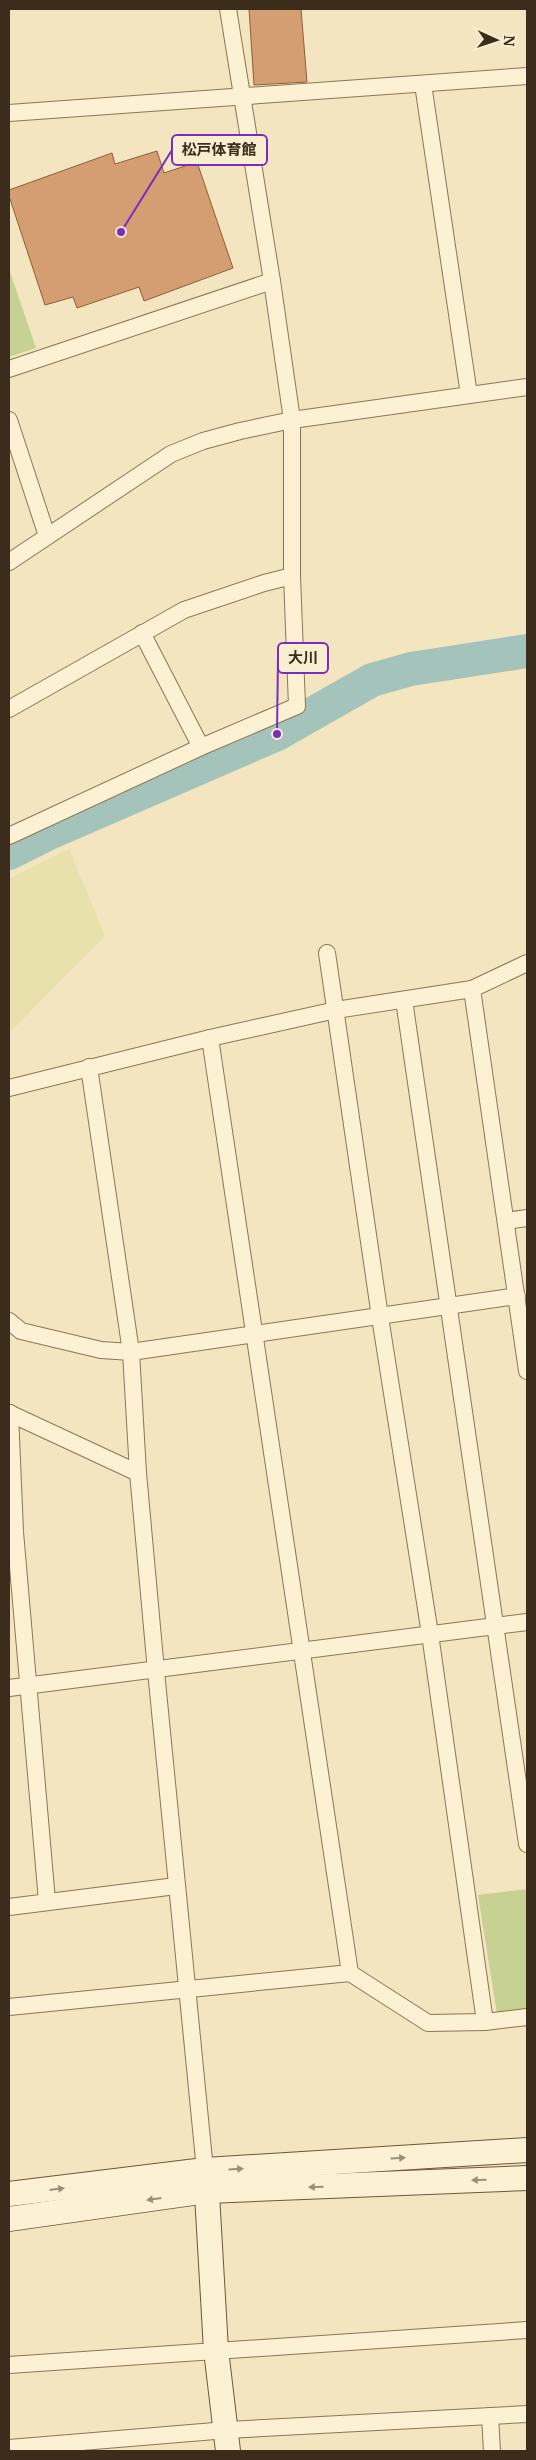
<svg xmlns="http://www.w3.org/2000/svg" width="536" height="2460" viewBox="0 0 536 2460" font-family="Merriweather,'Noto Sans JP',serif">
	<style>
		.farmland { fill: #e8e1ac }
		.green { fill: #c7d192 }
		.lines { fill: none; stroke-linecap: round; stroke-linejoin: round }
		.river { stroke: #a3c3bb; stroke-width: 34 }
		.building { fill: #d49e72; stroke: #8e5e39 }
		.street-casing { stroke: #8c7556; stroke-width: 18 }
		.secondary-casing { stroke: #6e5639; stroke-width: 26 }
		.street { stroke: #fcf1d3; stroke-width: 16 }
		.secondary { stroke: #fcf1d3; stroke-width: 24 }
		.oneway { fill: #9c8e78 }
		.leader { fill: none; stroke: #7b2cbf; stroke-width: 2 }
		.callout-dot { fill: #7b2cbf; stroke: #f8eed0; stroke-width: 2 }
		.callout { fill: #f8eed0; stroke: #7b2cbf; stroke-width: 2 }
		.callout-label { font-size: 15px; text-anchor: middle; font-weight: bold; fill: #3b2c1c }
	</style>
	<rect width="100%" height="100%" fill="#f2e5bf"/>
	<polygon class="farmland" points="69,849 105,936 9,1033 9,879"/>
	<g class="green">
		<polygon points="9,269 36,348 9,357"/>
		<polygon points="527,1889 527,2011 497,2014 478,1895"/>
	</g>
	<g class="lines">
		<polyline class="river" points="9,853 47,834 277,734 372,680 411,669 527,651"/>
	</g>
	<g class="building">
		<polygon points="249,9 301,9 307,82 254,85"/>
		<polygon points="157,151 164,173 197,162 233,268 144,301 139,287 77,308 73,297 45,305 9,196 9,190 112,153 115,164"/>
	</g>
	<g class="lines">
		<g class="street-casing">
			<g id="street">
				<polyline points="423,84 469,395"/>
				<polyline points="9,113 527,76"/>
				<polyline points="9,369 272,281"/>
				<polyline points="9,420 47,536"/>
				<polyline points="9,562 171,454 203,441 240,431 292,420 527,387"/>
				<polyline points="142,633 201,747"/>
				<polyline points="9,709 184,610 264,583 292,576"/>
				<polyline points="9,836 201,747 297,706 292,576 292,420 272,281 228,9"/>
				<polyline points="327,953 380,1317 430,1634 485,2022"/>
				<polyline points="472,989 527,1371"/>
				<polyline points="404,1000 527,1844"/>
				<polyline points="210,1038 350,1973"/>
				<polyline points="89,1067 131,1352 138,1473 156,1671 205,2170"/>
				<polyline points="9,1088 210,1038 336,1010 472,989 527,963"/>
				<polyline points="506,1221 527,1218"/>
				<polyline points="9,1321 21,1331 101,1350 131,1352 517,1296"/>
				<polyline points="9,1413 138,1473"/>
				<polyline points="10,1413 15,1532 47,1901"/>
				<polyline points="9,1688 527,1622"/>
				<polyline points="9,1907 176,1886"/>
				<polyline points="9,2007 350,1973 428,2023 485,2022 527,2017"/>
				<polyline points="9,2365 527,2330"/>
				<polyline points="490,2416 492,2451"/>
				<polyline points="9,2448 227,2430 527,2414"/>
			</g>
		</g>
		<g class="secondary-casing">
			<g id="secondary">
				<polyline points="206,2177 216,2350 228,2451"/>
				<polyline points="9,2194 205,2170 527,2150"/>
				<polyline points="9,2219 207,2191 527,2178"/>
			</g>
		</g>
		<use href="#street" class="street"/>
		<use href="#secondary" class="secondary"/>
	</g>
	<defs><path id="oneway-solid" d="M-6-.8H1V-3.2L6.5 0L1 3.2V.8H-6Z" transform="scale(1.25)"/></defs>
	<g class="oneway">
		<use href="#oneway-solid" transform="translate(398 2158) rotate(-4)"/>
		<use href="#oneway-solid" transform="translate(236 2169) rotate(-4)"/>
		<use href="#oneway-solid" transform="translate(479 2180) rotate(178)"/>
		<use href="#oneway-solid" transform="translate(316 2187) rotate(178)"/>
		<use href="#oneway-solid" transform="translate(57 2189) rotate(-7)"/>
		<use href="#oneway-solid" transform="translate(154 2199) rotate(172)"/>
	</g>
	<path class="leader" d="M121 232L172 150M277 734L278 658"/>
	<g class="callout-dot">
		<circle cx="121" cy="232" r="5"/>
		<circle cx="277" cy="734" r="5"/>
	</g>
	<g class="callout">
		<rect x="172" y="135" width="95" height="30" rx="5"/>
		<rect x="278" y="643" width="50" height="30" rx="5"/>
	</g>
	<g class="callout-label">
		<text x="219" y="155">松戸体育館</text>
		<text x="303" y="663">大川</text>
	</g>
	<rect width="536" height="2460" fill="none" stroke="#3b2c1c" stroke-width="20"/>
	<g transform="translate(496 40) rotate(93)" stroke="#f8eed0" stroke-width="4" paint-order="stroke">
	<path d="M0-4L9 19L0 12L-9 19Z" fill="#3b2c1c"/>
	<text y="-8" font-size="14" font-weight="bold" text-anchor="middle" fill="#3b2c1c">N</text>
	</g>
</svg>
